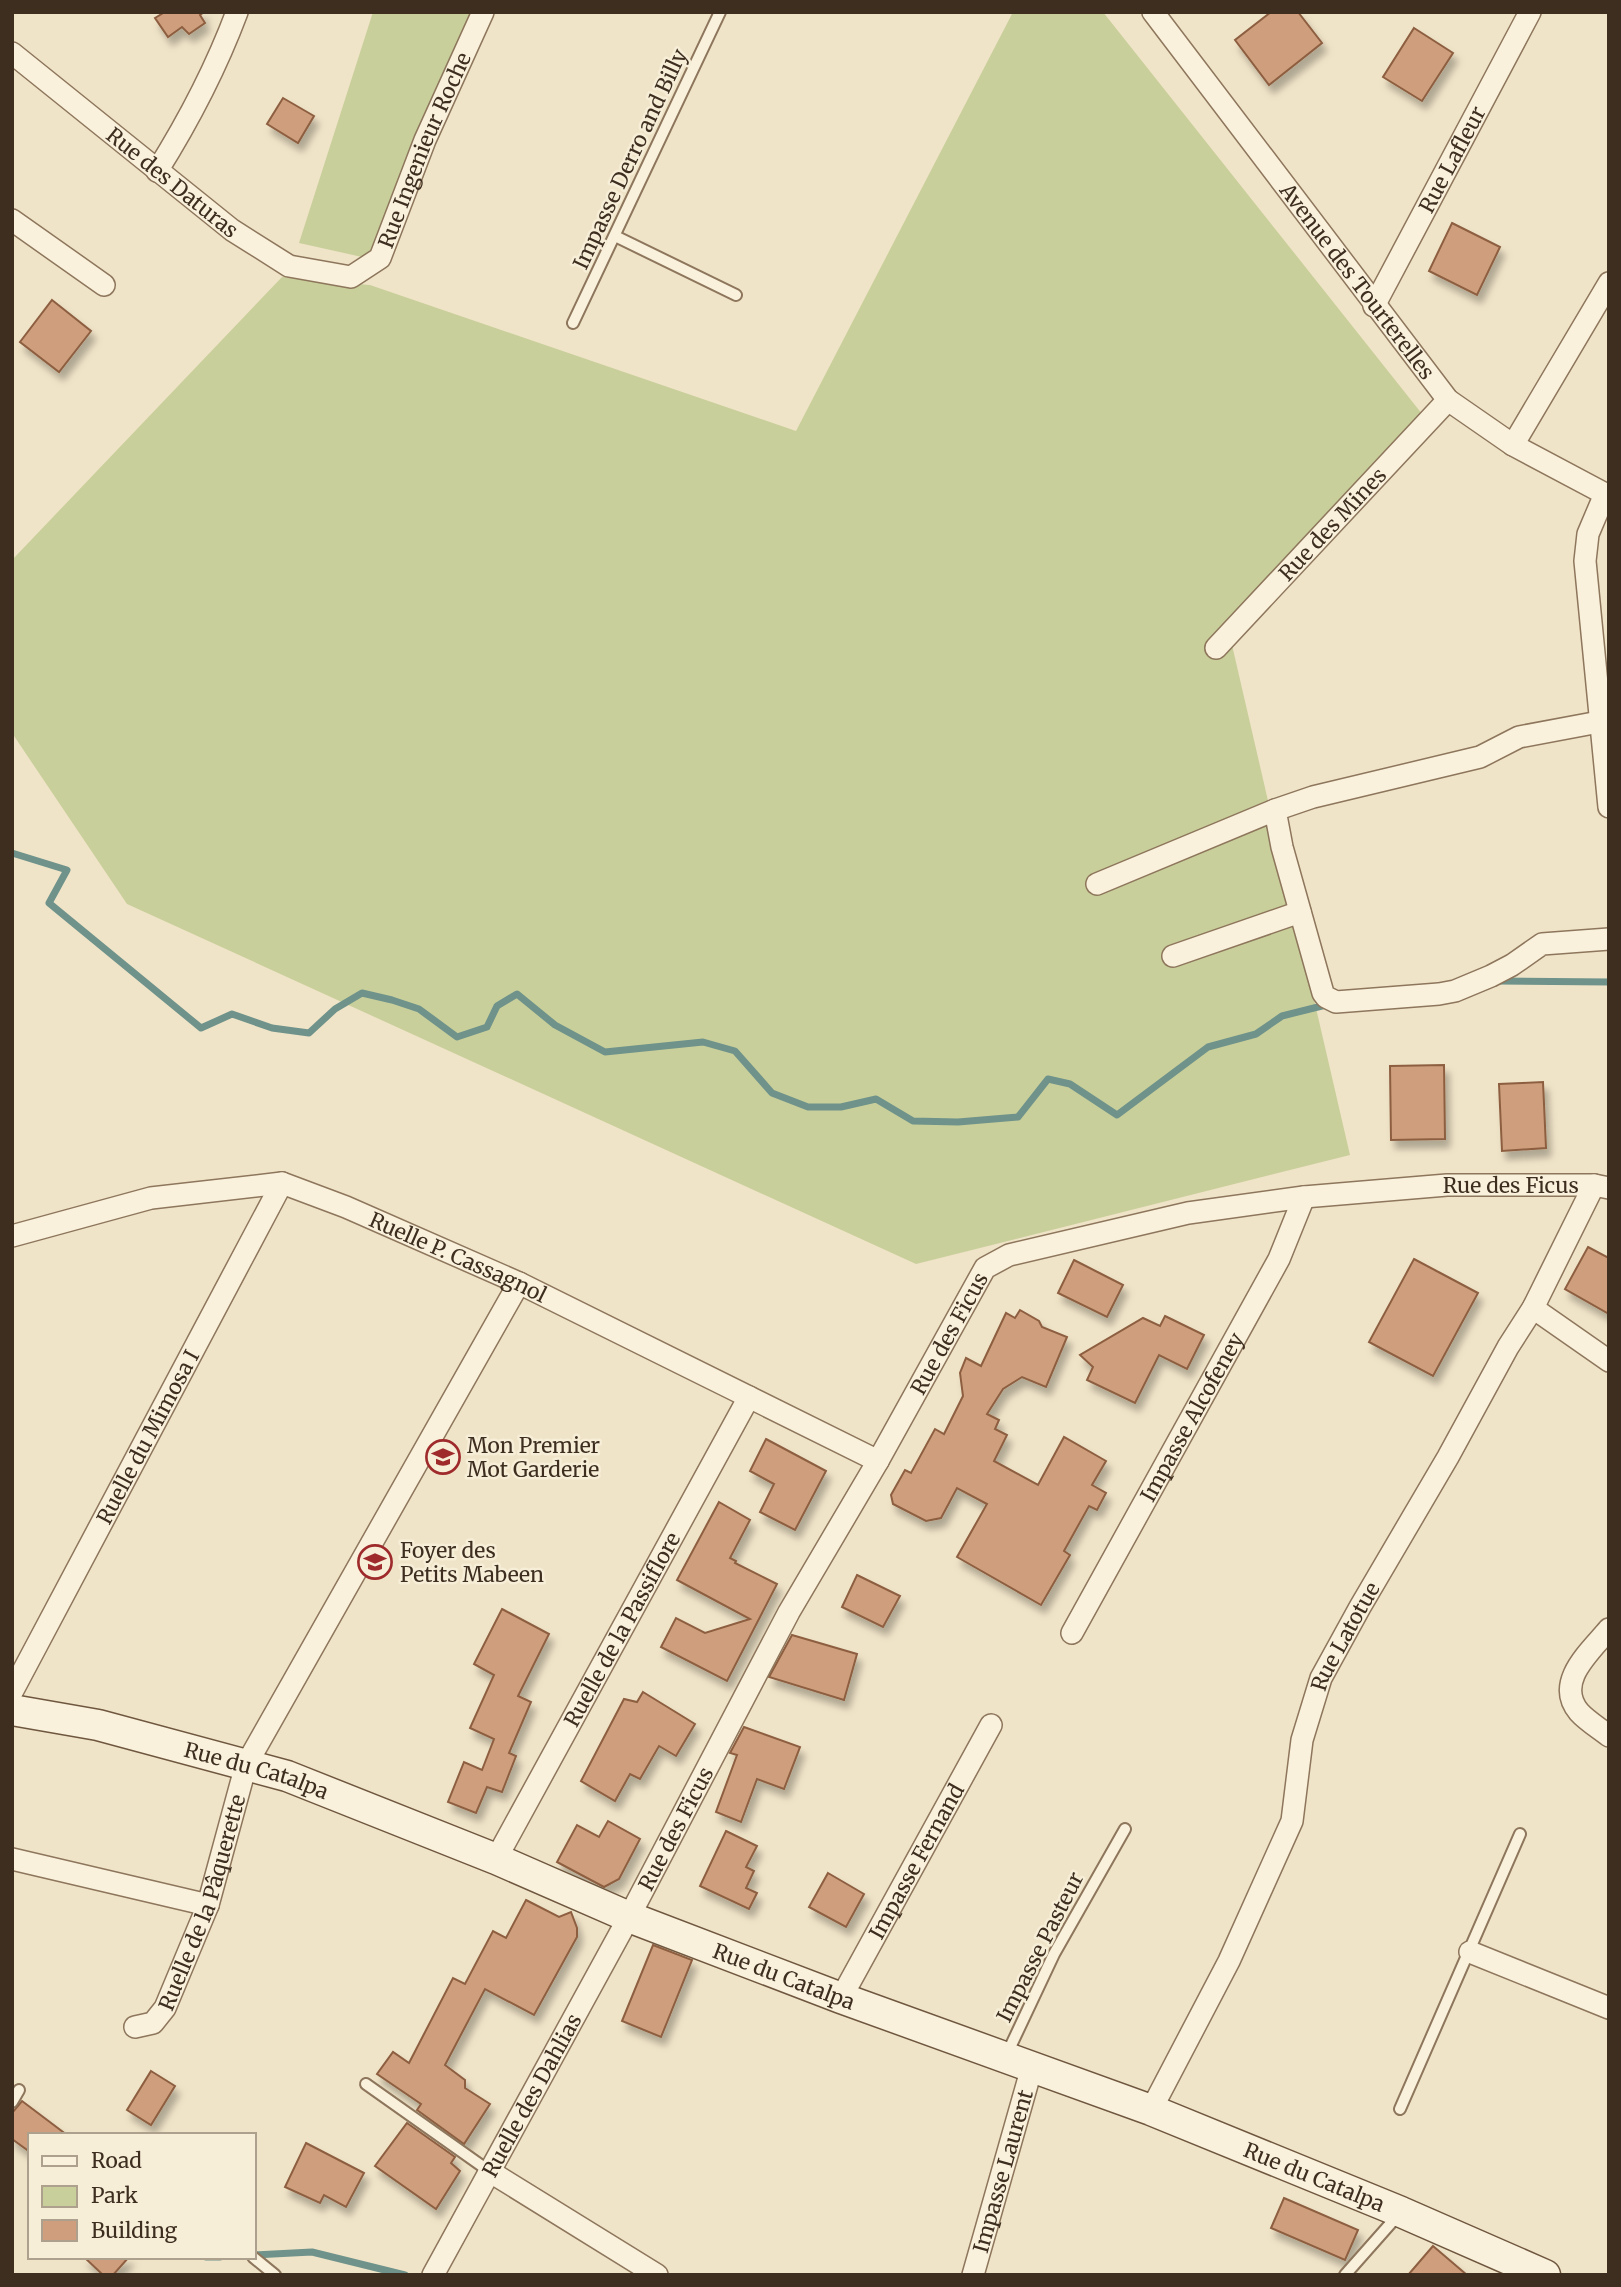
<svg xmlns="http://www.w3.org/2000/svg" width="1621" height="2287" viewBox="0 0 1621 2287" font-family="Merriweather,serif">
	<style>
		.green { fill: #c9cf9b }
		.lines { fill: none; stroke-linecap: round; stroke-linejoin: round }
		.stream { stroke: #6f938a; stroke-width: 7 }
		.building { fill: #cf9f7d; stroke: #8d5f41; stroke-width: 2; filter: url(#shadow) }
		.lane-casing { stroke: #8d765c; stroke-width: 14 }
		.street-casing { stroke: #8d765c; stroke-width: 24 }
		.secondary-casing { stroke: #6f573f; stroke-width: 33 }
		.lane { stroke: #faf1dc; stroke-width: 10 }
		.street { stroke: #faf1dc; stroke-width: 21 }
		.secondary { stroke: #faf1dc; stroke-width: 30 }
		.labels { text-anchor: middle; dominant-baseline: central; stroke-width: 5; stroke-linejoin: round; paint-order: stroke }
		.street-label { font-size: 21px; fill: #3d2e20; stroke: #f7eed8 }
		.poi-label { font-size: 21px; fill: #3d2e20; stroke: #f7eed8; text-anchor: start }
	</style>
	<defs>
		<filter id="shadow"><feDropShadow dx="4.5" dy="8" stdDeviation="3.5" flood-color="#0004"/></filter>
	</defs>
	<rect width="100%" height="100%" fill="#f0e4c8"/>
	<g class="green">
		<polygon points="373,12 473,12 371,259 299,243"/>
		<polygon points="1013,12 1103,12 1434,429 1232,645 1350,1155 916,1264 127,904 12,733 12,560 282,277 370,285 796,431"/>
	</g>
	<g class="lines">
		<g class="stream">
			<polyline points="12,853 67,870 49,903 201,1028 232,1014 272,1028 309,1033 335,1009 362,993 392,1000 419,1009 457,1037 487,1027 497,1006 517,994 555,1025 605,1052 703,1042 735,1051 772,1093 808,1107 841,1107 876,1099 913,1121 958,1122 1018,1117 1048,1079 1070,1084 1117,1115 1208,1047 1256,1034 1282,1016 1330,1004"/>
			<polyline points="1497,981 1609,982"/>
			<polyline points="254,2255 312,2252 405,2275"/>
			<polyline points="206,2257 220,2257"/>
		</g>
	</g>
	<g class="building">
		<polygon points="165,12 204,12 200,15 205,23 189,34 182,27 168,37 155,18"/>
		<polygon points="1271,12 1298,12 1322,43 1269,85 1235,40"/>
		<polygon points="1414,28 1453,53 1422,101 1383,77"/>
		<polygon points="283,98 314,116 298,143 267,124"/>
		<polygon points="1452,223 1500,247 1477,295 1429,271"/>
		<polygon points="52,300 91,331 59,372 20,342"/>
		<polygon points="1444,1065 1445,1139 1391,1140 1390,1066"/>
		<polygon points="1543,1082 1546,1148 1502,1151 1499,1084"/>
		<polygon points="1588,1247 1609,1258 1609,1314 1565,1289"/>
		<polygon points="1414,1259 1478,1293 1433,1376 1369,1342"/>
		<polygon points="1074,1260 1123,1285 1107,1317 1058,1293"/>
		<polygon points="1020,1310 1039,1321 1042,1327 1067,1337 1046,1387 1022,1377 1003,1389 987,1414 999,1420 995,1429 1007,1435 994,1461 1038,1485 1064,1437 1106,1461 1092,1485 1106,1493 1097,1510 1089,1506 1064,1551 1070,1555 1041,1605 957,1557 987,1504 957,1488 941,1518 926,1521 893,1504 891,1495 905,1470 911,1473 935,1429 944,1434 963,1396 960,1373 966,1358 981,1366 1006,1313 1015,1318"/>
		<polygon points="1165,1316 1204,1335 1187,1369 1159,1355 1135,1403 1087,1380 1093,1367 1080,1355 1143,1318 1160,1326"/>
		<polygon points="766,1439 826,1471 795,1530 760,1512 774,1484 750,1471"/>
		<polygon points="719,1502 750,1520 730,1558 736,1561 735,1563 777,1584 727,1681 661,1647 676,1618 705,1633 750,1619 677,1580"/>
		<polygon points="857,1575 900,1596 883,1627 842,1607"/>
		<polygon points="502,1609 549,1634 518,1696 531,1702 509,1753 516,1756 502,1792 487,1787 476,1813 448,1802 464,1762 482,1770 494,1739 470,1728 494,1675 474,1664"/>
		<polygon points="792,1635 857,1654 844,1700 769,1677"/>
		<polygon points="643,1692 695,1724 676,1756 659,1746 640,1779 630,1774 615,1801 581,1781 624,1699 637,1702"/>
		<polygon points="744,1727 800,1747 784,1789 757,1779 741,1822 716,1812 737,1755 730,1753"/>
		<polygon points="608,1821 640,1839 619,1879 604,1887 557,1862 577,1825 599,1837"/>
		<polygon points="726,1831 757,1846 746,1867 754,1871 746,1888 757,1893 749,1909 700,1886"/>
		<polygon points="828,1873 864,1894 846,1927 809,1907"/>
		<polygon points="526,1900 559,1917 571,1912 577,1928 577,1937 534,2015 485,1989 445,2065 465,2080 465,2088 490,2104 464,2144 417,2110 421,2104 377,2074 393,2052 409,2063 453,1978 465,1984 493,1931 506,1938"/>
		<polygon points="653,1945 692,1960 661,2037 622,2021"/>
		<polygon points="151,2071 175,2086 151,2125 127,2110"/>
		<polygon points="22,2101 67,2135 30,2135 30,2152 12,2139 12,2113"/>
		<polygon points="407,2123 455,2157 451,2163 460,2171 436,2209 375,2166"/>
		<polygon points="306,2143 364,2173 346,2207 324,2195 320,2203 285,2187"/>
		<polygon points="1284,2198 1358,2230 1345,2260 1271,2228"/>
		<polygon points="1433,2246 1467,2275 1408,2275"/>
		<polygon points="84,2257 129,2257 113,2275 103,2275"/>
	</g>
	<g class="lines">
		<g class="lane-casing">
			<g id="lane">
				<polyline points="615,236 736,295"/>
				<polyline points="573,323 720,12"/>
				<polyline points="1006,2056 1054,1954 1125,1829"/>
				<polyline points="366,2084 489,2171"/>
				<polyline points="12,2102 19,2090"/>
				<polyline points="1400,2109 1520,1834"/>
				<polyline points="253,2257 275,2275"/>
				<polyline points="1345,2275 1399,2214"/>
			</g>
		</g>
		<g class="street-casing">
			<g id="street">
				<path id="s1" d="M 1153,12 L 1448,400 L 1513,445 L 1609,496"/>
				<path id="s2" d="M 12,53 L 232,230 L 289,266 L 351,277 L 380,258 L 425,140 L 483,12"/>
				<path d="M 157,171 C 189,120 216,68 237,12"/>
				<polyline points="12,220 104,285"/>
				<path id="s3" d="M 1374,306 L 1530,12"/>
				<polyline points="1513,445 1609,283"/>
				<polyline points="1605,494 1588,534 1585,561 1609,807"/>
				<path id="s4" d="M 1216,648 L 1448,400"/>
				<polyline points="1599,722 1519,737 1480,757 1313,797 1275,810 1282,847 1323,993 1326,997 1336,1002 1439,994 1455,991 1491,976 1512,965 1542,944 1609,939"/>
				<polyline points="1097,884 1275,810"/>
				<polyline points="1173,956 1300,912"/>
				<path id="s5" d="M 12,1236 L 151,1198 L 282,1183 L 346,1207 L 519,1283 L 878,1461"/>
				<polyline points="1533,1308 1609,1361"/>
				<path d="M 1609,1629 C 1590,1652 1554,1682 1579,1712 C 1587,1721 1599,1728 1609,1736"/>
				<path id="s6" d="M 1072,1633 L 1279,1259 L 1304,1197"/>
				<path id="s7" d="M 12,1692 L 282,1183"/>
				<polyline points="12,1859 208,1905"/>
				<path id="s8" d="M 496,1859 L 749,1397"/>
				<polyline points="1470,1952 1609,2008"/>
				<path id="s9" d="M 841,1998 L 991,1725"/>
				<path id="s10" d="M 135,2027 L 153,2023 L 165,2008 L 208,1905 L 246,1765 L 519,1283"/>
				<path id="s11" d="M 1151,2110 L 1229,1961 L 1292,1821 L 1302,1740 L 1321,1678 L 1360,1607 L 1448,1457 L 1508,1347 L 1533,1308 L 1594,1185"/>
				<polyline points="489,2171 657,2275"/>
				<path id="s12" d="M 433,2275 L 629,1917 L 789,1612 L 878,1461 L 985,1268 L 1009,1255 L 1188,1213 L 1304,1197 L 1447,1185 L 1594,1185 L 1609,1188"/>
				<path id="s13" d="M 973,2275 L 1032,2067"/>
			</g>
		</g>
		<g class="secondary-casing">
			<g id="secondary">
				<path id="s14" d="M 12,1710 L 98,1725 L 287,1776 L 496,1859 L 629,1917 L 841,1998 L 1151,2110 L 1401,2212 L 1545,2275"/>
			</g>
		</g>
		<use href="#lane" class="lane"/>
		<use href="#street" class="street"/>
		<use href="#secondary" class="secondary"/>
	</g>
	<defs>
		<g id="school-ring" transform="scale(1.75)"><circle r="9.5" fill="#f7eed8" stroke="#9e2a2b" stroke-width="1.5"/><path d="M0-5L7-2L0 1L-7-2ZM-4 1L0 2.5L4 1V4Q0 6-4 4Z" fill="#9e2a2b"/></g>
	</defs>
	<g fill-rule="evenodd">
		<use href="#school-ring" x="443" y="1457"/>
		<use href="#school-ring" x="375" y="1562"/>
	</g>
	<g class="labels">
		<g class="street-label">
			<text stroke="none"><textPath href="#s2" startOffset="564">Rue Ingenieur Roche</textPath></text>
			<text transform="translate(630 159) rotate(-65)">Impasse Derro and Billy</text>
			<text stroke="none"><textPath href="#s3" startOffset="166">Rue Lafleur</textPath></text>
			<text stroke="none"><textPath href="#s2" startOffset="206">Rue des Daturas</textPath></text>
			<text stroke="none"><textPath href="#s1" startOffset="338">Avenue des Tourterelles</textPath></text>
			<text stroke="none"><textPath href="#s4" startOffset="170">Rue des Mines</textPath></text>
			<text stroke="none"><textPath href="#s12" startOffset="1684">Rue des Ficus</textPath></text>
			<text stroke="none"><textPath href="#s5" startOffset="467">Ruelle P. Cassagnol</textPath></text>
			<text stroke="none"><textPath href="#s12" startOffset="1074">Rue des Ficus</textPath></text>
			<text stroke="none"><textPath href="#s6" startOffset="247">Impasse Alcofeney</textPath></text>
			<text stroke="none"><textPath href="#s7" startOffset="289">Ruelle du Mimosa I</textPath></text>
			<text stroke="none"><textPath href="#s8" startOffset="262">Ruelle de la Passiflore</textPath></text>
			<text stroke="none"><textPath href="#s11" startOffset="516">Rue Latotue</textPath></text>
			<text stroke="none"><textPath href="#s14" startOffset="252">Rue du Catalpa</textPath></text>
			<text stroke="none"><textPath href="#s12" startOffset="508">Rue des Ficus</textPath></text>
			<text stroke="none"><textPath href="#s9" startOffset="156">Impasse Fernand</textPath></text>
			<text stroke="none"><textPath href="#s10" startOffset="150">Ruelle de la Pâquerette</textPath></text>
			<text transform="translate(1040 1947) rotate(-63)">Impasse Pasteur</text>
			<text stroke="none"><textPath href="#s14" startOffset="819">Rue du Catalpa</textPath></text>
			<text stroke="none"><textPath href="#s12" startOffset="205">Ruelle des Dahlias</textPath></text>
			<text stroke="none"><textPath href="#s13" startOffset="108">Impasse Laurent</textPath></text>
			<text stroke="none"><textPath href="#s14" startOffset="1386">Rue du Catalpa</textPath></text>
		</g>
		<g class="poi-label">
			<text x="467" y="1445">Mon Premier<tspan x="467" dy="24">Mot Garderie</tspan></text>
			<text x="400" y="1550">Foyer des<tspan x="400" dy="24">Petits Mabeen</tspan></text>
		</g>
	</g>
	<rect width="1621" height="2287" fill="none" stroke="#3d2e20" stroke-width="28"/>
	<rect x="28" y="2133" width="228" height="126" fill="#f7eed8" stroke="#ada18e" stroke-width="2"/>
	<rect x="42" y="2156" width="35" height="10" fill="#faf1dc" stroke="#ada18e" stroke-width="2"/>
	<text x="91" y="2168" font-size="21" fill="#3d2e20">Road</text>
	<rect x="42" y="2186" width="35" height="21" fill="#c9cf9b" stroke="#ada18e" stroke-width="2"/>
	<text x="91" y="2203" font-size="21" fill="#3d2e20">Park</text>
	<rect x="42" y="2220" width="35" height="21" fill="#cf9f7d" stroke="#ada18e" stroke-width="2"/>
	<text x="91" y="2238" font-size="21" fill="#3d2e20">Building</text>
</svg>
